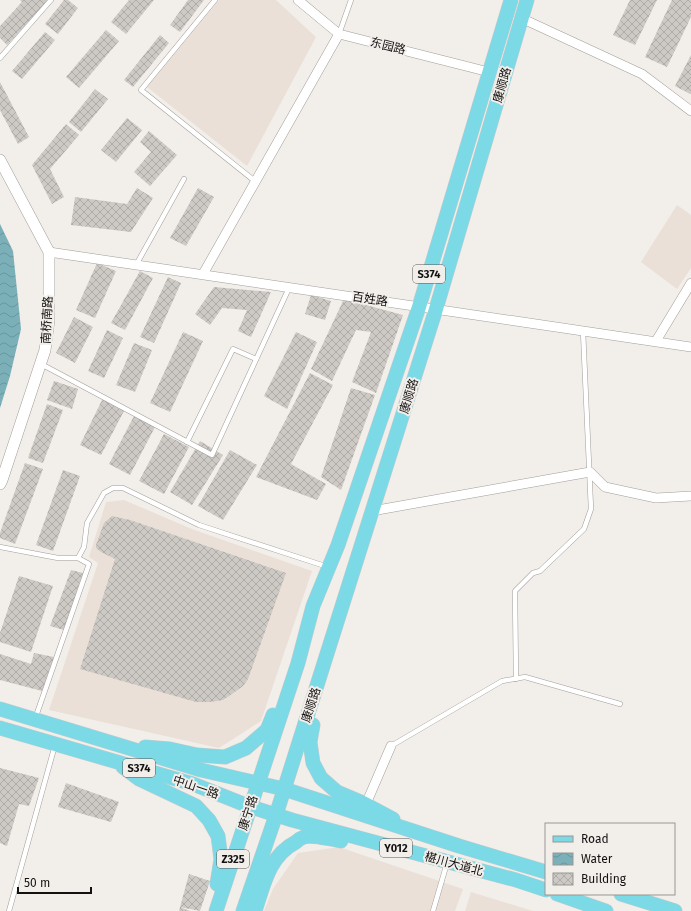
<svg xmlns="http://www.w3.org/2000/svg" width="691" height="911" viewBox="0 0 691 911" font-family="'Fira Sans','Noto Sans SC',sans-serif">
	<style>
		.built { fill: #eae0d7 }
		.water { fill: url(#water-waves) }
		.building { fill: url(#building-cross-hatch) }
		.lines { fill: none; stroke-linecap: round; stroke-linejoin: round }
		.service-casing { stroke: #a29e9b; stroke-width: 5.5 }
		.minor-casing { stroke: #a29e9b; stroke-width: 10 }
		.tertiary-casing { stroke: #a29e9b; stroke-width: 12 }
		.primary-casing { stroke: #cbcbcb; stroke-width: 15 }
		.service { stroke: #fff; stroke-width: 4.5 }
		.minor { stroke: #fff; stroke-width: 9 }
		.tertiary { stroke: #fff; stroke-width: 11 }
		.primary { stroke: #7cd9e6; stroke-width: 14 }
		.labels { text-anchor: middle; dominant-baseline: central; stroke-width: 4; stroke-linejoin: round; paint-order: stroke }
		.shield { fill: #f2eeea; stroke: #565452; stroke-width: 1 }
		.shield-label { font-size: 11px; font-weight: bold; fill: #131211 }
		.street-label { font-size: 12px; fill: #131211; stroke: #f2eeea }
	</style>
	<defs>
		<pattern id="water-waves" width="16" height="10" patternUnits="userSpaceOnUse"><rect width="16" height="10" fill="#7bb0b9"/><path d="M0 5q4-4 8 0t8 0" fill="none" stroke="#69969e"/></pattern>
		<pattern id="building-cross-hatch" width="8" height="8" patternUnits="userSpaceOnUse"><rect width="8" height="8" fill="#cdc9c5"/><path d="M0 0l8 8M0 8l8-8" fill="none" stroke="#afaca8"/></pattern>
	</defs>
	<rect width="100%" height="100%" fill="#f2eeea"/>
	<g class="built">
		<polygon points="219,0 276,0 316,37 247,166 147,87"/>
		<polygon points="677,205 691,215 691,268 677,289 641,262"/>
		<polygon points="124,500 192,529 312,571 261,721 219,748 49,710 98,563 89,557 106,502"/>
		<polygon points="339,847 463,889 455,911 264,911 273,889 298,853"/>
		<polygon points="471,892 533,911 465,911"/>
	</g>
	<polygon class="water" points="0,224 13,251 21,329 10,376 0,408"/>
	<g class="building">
		<polygon points="20,0 48,0 7,45 0,38 0,26 22,2"/>
		<polygon points="64,0 68,0 78,8 58,34 45,24"/>
		<polygon points="129,0 154,0 126,34 111,22"/>
		<polygon points="188,0 204,0 180,32 170,25"/>
		<polygon points="630,0 657,0 635,45 613,35"/>
		<polygon points="672,0 691,0 691,17 667,67 645,57"/>
		<polygon points="106,30 119,41 79,88 66,77"/>
		<polygon points="45,32 55,40 22,79 12,71"/>
		<polygon points="160,35 169,43 133,87 124,80"/>
		<polygon points="691,55 691,93 690,94 675,86"/>
		<polygon points="0,82 29,137 18,144 0,110"/>
		<polygon points="95,89 108,99 81,132 69,122"/>
		<polygon points="127,118 142,130 116,162 101,150"/>
		<polygon points="66,124 79,135 50,169 64,197 52,204 32,165"/>
		<polygon points="149,131 177,155 150,186 134,172 151,152 140,142"/>
		<polygon points="137,188 153,198 131,232 71,225 75,197 127,204"/>
		<polygon points="198,188 214,197 186,246 170,238"/>
		<polygon points="97,263 116,271 95,318 76,310"/>
		<polygon points="140,271 153,278 125,330 111,323"/>
		<polygon points="168,277 181,283 154,343 140,337"/>
		<polygon points="214,287 271,292 251,337 238,331 247,310 222,308 210,325 195,314"/>
		<polygon points="311,295 331,301 325,320 305,314"/>
		<polygon points="344,299 403,315 376,393 352,382 371,332 356,330 332,381 311,369"/>
		<polygon points="74,317 93,327 75,363 56,353"/>
		<polygon points="107,330 123,338 104,378 88,371"/>
		<polygon points="183,332 203,341 170,412 150,403"/>
		<polygon points="296,332 317,342 287,409 264,396"/>
		<polygon points="134,343 152,350 135,392 116,385"/>
		<polygon points="310,373 333,385 291,464 326,484 317,500 256,477"/>
		<polygon points="54,381 78,389 72,409 47,400"/>
		<polygon points="351,388 375,395 341,490 321,477"/>
		<polygon points="103,398 125,409 101,455 80,445"/>
		<polygon points="47,404 63,410 43,463 28,458"/>
		<polygon points="134,416 155,427 130,475 109,464"/>
		<polygon points="164,434 189,447 164,494 139,481"/>
		<polygon points="200,441 223,455 192,505 170,492"/>
		<polygon points="230,450 257,465 223,520 198,506"/>
		<polygon points="25,463 43,469 15,544 0,538 0,533"/>
		<polygon points="63,470 80,476 53,551 36,545"/>
		<polygon points="112,516 130,520 286,573 248,679 243,686 232,694 223,700 210,702 196,702 80,669 115,559 101,552 96,548 96,545 104,523"/>
		<polygon points="71,570 83,573 64,630 50,626"/>
		<polygon points="19,576 53,586 31,652 0,642 0,633"/>
		<polygon points="34,653 54,657 42,691 0,680 0,654 31,664"/>
		<polygon points="0,768 39,778 29,806 19,804 7,846 0,843"/>
		<polygon points="66,783 119,802 111,822 58,807"/>
		<polygon points="189,874 210,881 200,911 180,907 190,911 179,911"/>
	</g>
	<g class="lines">
		<g class="service-casing">
			<g id="service">
				<polyline points="215,0 141,90 256,182"/>
				<polyline points="339,34 351,0"/>
				<polyline points="0,58 51,0"/>
				<polyline points="136,265 184,179"/>
				<polyline points="41,364 212,455 289,288"/>
				<polyline points="187,442 233,349 256,359"/>
				<polyline points="0,547 58,558 78,558 84,547 87,523 104,493 113,488 123,488 199,525 328,567"/>
				<polyline points="516,679 515,591 533,573 540,571 584,529 591,509 583,331"/>
				<polyline points="35,719 89,564 78,558"/>
				<polyline points="391,746 502,681 525,677 620,704"/>
				<polyline points="9,911 55,745"/>
				<polyline points="433,911 447,863"/>
			</g>
		</g>
		<g class="minor-casing">
			<g id="minor">
				<polyline points="298,0 339,34 489,72"/>
				<polyline points="521,18 642,74 691,111"/>
				<polyline points="49,252 691,347"/>
				<polyline points="203,274 339,34"/>
				<polyline points="656,341 691,283"/>
				<polyline points="372,511 590,472 605,487 656,498 691,496"/>
				<polyline points="366,804 391,746"/>
			</g>
		</g>
		<g class="tertiary-casing">
			<polyline id="tertiary" points="0,160 49,252 49,320 45,350 2,480 0,484"/>
		</g>
		<g class="primary-casing">
			<g id="primary">
				<polyline points="0,709 201,770 284,789 459,846 546,872"/>
				<polyline points="313,725 310,742 313,763 321,778 337,792 363,803 393,819"/>
				<polyline points="0,728 193,784 251,807 292,820 516,880 546,890"/>
				<polyline points="145,747 170,749 197,755 225,757 246,748 267,730 273,715"/>
				<polyline points="123,767 139,779 196,806 209,820 218,836 221,859 217,884"/>
				<polyline points="557,894 606,911"/>
				<polyline points="621,894 675,911"/>
				<polyline points="216,911 298,663 313,606 338,545 419,307 511,0"/>
				<polyline points="243,911 276,815 436,309 527,0"/>
				<path d="M 255,911 C 264,884 269,856 296,842 C 298,840 301,838 304,837 C 310,835 333,839 341,841"/>
			</g>
		</g>
		<use href="#service" class="service"/>
		<use href="#minor" class="minor"/>
		<use href="#tertiary" class="tertiary"/>
		<use href="#primary" class="primary"/>
	</g>
	<g class="labels">
		<g class="shield">
			<rect x="413" y="265" width="32" height="18" rx="3"/>
			<rect x="123" y="759" width="32" height="18" rx="3"/>
			<rect x="380" y="839" width="32" height="18" rx="3"/>
			<rect x="217" y="850" width="32" height="18" rx="3"/>
		</g>
		<g class="shield-label">
			<text x="429" y="274">S374</text>
			<text x="139" y="768">S374</text>
			<text x="396" y="848">Y012</text>
			<text x="233" y="859">Z325</text>
		</g>
		<g class="street-label">
			<text transform="translate(388 46) rotate(14)">东园路</text>
			<text transform="translate(502 85) rotate(-74)">康顺路</text>
			<text transform="translate(370 299) rotate(9)">百姓路</text>
			<text transform="translate(47 320) rotate(-87)">南桥南路</text>
			<text transform="translate(409 396) rotate(-73)">康顺路</text>
			<text transform="translate(311 705) rotate(-72)">康顺路</text>
			<text transform="translate(196 787) rotate(19)">中山一路</text>
			<text transform="translate(248 813) rotate(-72)">康宁路</text>
			<text transform="translate(454 864) rotate(15)">椹川大道北</text>
		</g>
	</g>
	<rect x="545" y="823" width="130" height="72" fill="#f2eeea" stroke="#999693"/>
	<rect x="553" y="836" width="20" height="6" fill="#7cd9e6" stroke="#999693"/>
	<text x="581" y="843" font-size="12" fill="#131211">Road</text>
	<rect x="553" y="853" width="20" height="12" fill="url(#water-waves)" stroke="#999693"/>
	<text x="581" y="863" font-size="12" fill="#131211">Water</text>
	<rect x="553" y="873" width="20" height="12" fill="url(#building-cross-hatch)" stroke="#999693"/>
	<text x="581" y="883" font-size="12" fill="#131211">Building</text>
	<path d="M18 887v6h73v-6" fill="none" stroke="#131211" stroke-width="2"/>
	<text x="24" y="887" font-size="12" fill="#131211" stroke="#f2eeea" stroke-width="3" paint-order="stroke">50 m</text>
</svg>
